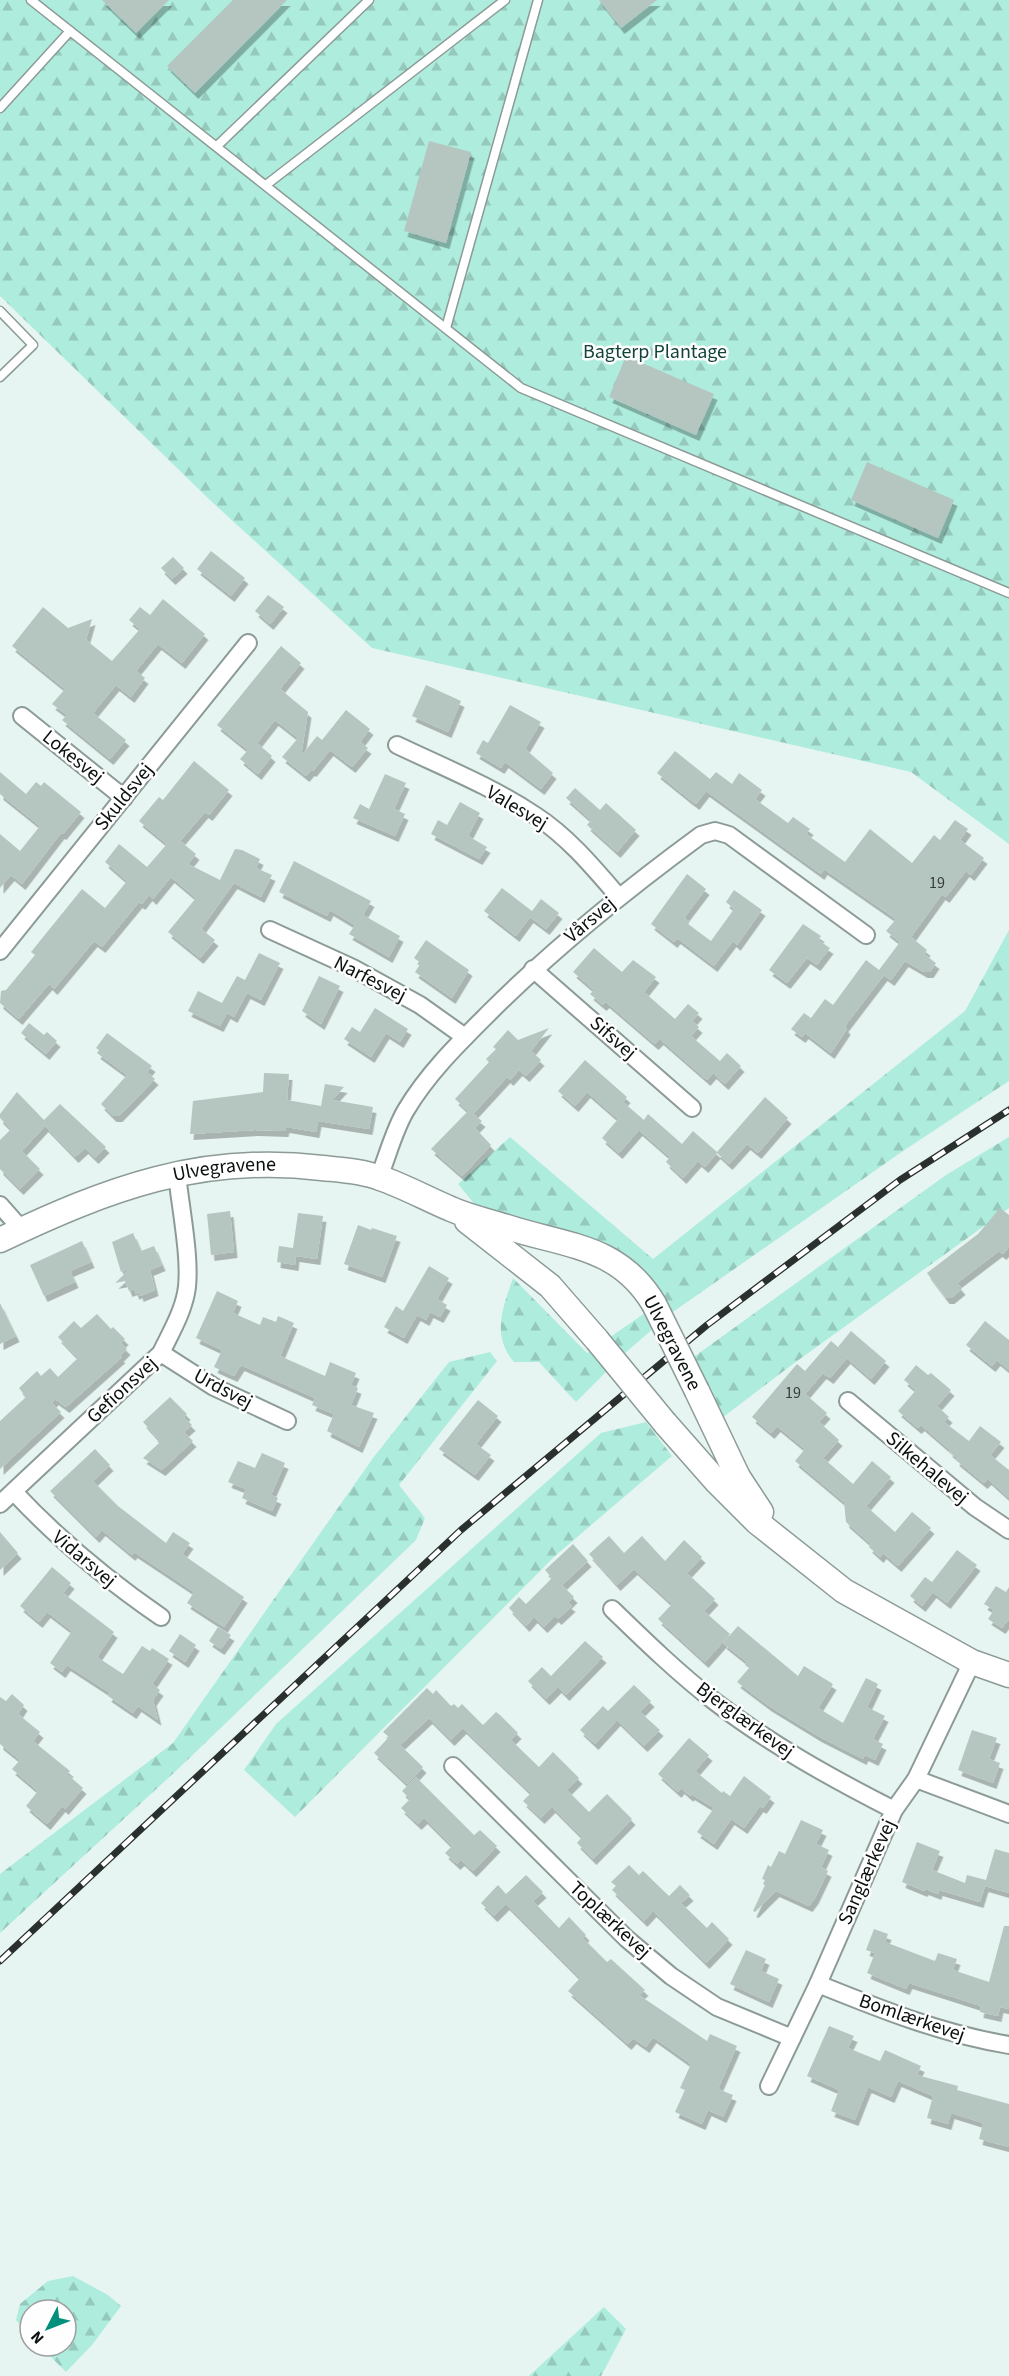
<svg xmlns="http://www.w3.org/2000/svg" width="1009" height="2376" viewBox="0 0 1009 2376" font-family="'Source Sans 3',sans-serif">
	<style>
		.forest { fill: url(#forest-firs) }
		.building { fill: #b5c5c0; filter: url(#shadow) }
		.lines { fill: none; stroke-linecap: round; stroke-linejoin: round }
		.lane-casing { stroke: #8c9b97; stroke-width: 11 }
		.street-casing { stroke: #8c9b97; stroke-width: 20 }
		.secondary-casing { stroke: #8c9b97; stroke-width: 27 }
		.lane { stroke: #fff; stroke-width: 8 }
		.street { stroke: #fff; stroke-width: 16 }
		.secondary { stroke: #fff; stroke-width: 24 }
		.rail-casing { stroke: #29302e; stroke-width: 7 }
		.rail { stroke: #fefefe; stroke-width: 4.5; stroke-dasharray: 14; stroke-linecap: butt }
		.secondary-bridge-casing { stroke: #8c9b97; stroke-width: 27; stroke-linecap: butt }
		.secondary-bridge { stroke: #fff; stroke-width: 24 }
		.labels { text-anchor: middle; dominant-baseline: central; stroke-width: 5; stroke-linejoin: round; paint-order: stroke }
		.number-label { font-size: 16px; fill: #353d3a }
		.park-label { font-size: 20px; fill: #12433a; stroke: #fefefe }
		.street-label { font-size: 20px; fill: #0a100e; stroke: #fefefe }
	</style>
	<defs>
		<pattern id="forest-firs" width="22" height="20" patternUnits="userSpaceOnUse" patternTransform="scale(1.5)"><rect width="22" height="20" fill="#aeecdd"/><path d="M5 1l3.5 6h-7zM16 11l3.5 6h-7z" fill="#94c9bc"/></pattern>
		<filter id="shadow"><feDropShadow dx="3.5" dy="6" stdDeviation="0" flood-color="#0004"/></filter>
	</defs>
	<rect width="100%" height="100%" fill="#e6f5f1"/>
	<g class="forest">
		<polygon points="0,0 1009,0 1009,844 911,772 372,648 212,502 0,296"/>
		<path d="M 1009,930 L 1009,1081 L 903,1151 L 670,1314 L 624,1354 L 576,1402 L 539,1362 L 514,1362 C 491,1335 503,1308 513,1278 L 587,1353 L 661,1302 L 643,1275 L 481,1212 L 458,1184 L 510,1137 L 653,1259 L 965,1011 Z"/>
		<polygon points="1009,1137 1009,1208 793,1364 718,1421 691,1359 946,1175"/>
		<polygon points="490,1352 497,1361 399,1485 425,1518 416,1540 178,1769 0,1933 0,1874 173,1743 373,1458 449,1362"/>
		<polygon points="646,1422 672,1456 555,1556 295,1817 244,1770 276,1724 601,1433"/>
		<polygon points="73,2276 108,2295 121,2306 92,2345 66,2372 40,2346 66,2346 66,2310 30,2310 30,2336 16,2320 20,2304 48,2281"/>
		<polygon points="604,2307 626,2329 601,2376 529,2376"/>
	</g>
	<g class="building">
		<polygon points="102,0 169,0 136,33"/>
		<polygon points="233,0 287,0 195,93 167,66"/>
		<polygon points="599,0 657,0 621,28"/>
		<polygon points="429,141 471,152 446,243 404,231"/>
		<polygon points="626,356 714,394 696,435 609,397"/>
		<polygon points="867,462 954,500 938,538 851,500"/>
		<polygon points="211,551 245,578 231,596 197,569"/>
		<polygon points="173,557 184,568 172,579 161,568"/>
		<polygon points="268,595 284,607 270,624 255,611"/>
		<polygon points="163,599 205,634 182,663 158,644 136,671 145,678 131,697 116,685 93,713 126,740 110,759 62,720 67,715 52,704 65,689 12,646 43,607 68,628 92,619 86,640 112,661 140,629 129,620 140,607 150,615"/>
		<polygon points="281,646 301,663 280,689 308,712 301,756 317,736 322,740 346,710 370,729 360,742 368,748 352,767 330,750 313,771 311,770 306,776 282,757 298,738 275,720 257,743 272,756 258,774 240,759 248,750 217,725"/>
		<polygon points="426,685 461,701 448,732 412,716"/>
		<polygon points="510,705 541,722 525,749 553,773 541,789 505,762 501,768 476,753 483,740 488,743"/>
		<polygon points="675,751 710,779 716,772 732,784 739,773 762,790 755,799 788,823 793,817 810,829 806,834 845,862 870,829 912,863 934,835 940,840 955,820 968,829 960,840 984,858 971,875 966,871 946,897 942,894 911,937 927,950 924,954 936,963 930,972 924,972 905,961 891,980 884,975 845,1026 847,1029 831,1053 805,1033 802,1037 791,1029 804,1013 811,1018 825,999 833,1005 866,960 879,970 900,942 886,931 896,919 824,869 821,874 706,791 696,804 688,798 657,773"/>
		<polygon points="194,761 229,790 209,815 205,812 180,841 196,854 188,864 220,880 235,849 242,850 260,859 256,868 272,875 261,897 234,883 201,929 215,940 200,958 168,932 196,898 171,877 153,899 149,895 142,904 139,902 102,947 94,941 54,989 49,984 19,1019 0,1003 1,991 6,990 35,955 31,952 82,889 105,908 127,881 105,862 119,844 147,867 167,844 139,821 159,797 163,800"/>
		<polygon points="0,772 26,794 36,782 41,786 44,782 81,812 63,834 61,833 22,884 11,875 0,888 0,834 20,851 40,826 0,794"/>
		<polygon points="385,774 406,783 394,809 405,814 395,836 353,818 360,804 369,809"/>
		<polygon points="575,788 600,810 606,803 636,830 617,852 587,825 591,820 566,798"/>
		<polygon points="460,802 480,813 468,836 487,847 479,859 431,834 438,820 447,825"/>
		<polygon points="294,861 371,901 363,915 400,936 389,957 349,934 355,925 330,910 327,916 279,892"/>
		<polygon points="687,874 706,889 684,918 690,922 688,924 711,941 734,909 726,902 734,890 762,910 737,945 733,941 714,966 677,938 674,942 651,924"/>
		<polygon points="502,888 532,911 541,899 559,913 546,929 530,917 516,936 484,911"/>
		<polygon points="803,924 821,936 818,940 830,948 817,965 807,958 787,983 769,970"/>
		<polygon points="426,940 469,970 452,998 415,972 421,963 414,958"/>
		<polygon points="594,948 622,972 633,960 656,977 644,992 675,1019 688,1004 699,1013 692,1021 699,1027 691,1036 720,1061 727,1053 741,1066 725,1084 713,1073 707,1080 660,1039 655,1044 606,1002 603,1005 590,994 594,990 573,972"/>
		<polygon points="259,953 280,963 261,1000 247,993 234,1017 227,1013 220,1026 188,1011 198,991 222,1003 237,976 245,980"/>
		<polygon points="319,976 340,986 321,1024 302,1011"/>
		<polygon points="375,1008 408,1029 400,1042 386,1033 371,1057 344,1039 352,1027 360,1032"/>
		<polygon points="29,1023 44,1035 47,1032 57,1041 46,1054 21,1033"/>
		<polygon points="549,1028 531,1051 541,1060 526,1076 519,1070 510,1080 507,1077 473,1114 482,1121 475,1128 491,1145 462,1176 431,1149 468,1111 455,1099 489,1062 486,1059 496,1049 493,1047 508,1030 518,1040"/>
		<polygon points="107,1033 152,1066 147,1072 155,1079 119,1116 113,1116 101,1104 127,1075 97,1053 99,1050 96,1048"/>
		<polygon points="585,1060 627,1097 623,1102 644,1120 648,1114 682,1144 693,1131 717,1152 765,1097 788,1118 758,1153 747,1144 729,1164 717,1153 705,1167 698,1161 683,1178 666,1162 670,1157 639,1130 619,1153 602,1138 618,1119 587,1092 575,1106 558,1091"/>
		<polygon points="264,1073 289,1074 287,1100 321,1106 325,1084 344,1087 332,1100 373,1107 369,1129 318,1121 316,1132 286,1127 285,1131 255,1130 190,1134 193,1101 263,1092"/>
		<polygon points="17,1092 44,1120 60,1104 106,1147 95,1158 85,1148 75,1157 45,1126 22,1151 40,1169 20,1189 0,1169 0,1140 11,1129 0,1118 0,1114"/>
		<polygon points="1000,1208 1009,1215 1009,1247 1003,1254 999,1251 957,1283 962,1289 951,1298 946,1298 927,1273 978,1234"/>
		<polygon points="230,1211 234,1252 211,1255 207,1214"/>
		<polygon points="298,1213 323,1216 317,1259 296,1256 295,1265 277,1262 279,1246 293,1248"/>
		<polygon points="358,1225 371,1230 372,1228 397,1236 382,1277 344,1264"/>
		<polygon points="133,1233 141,1251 154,1246 162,1265 150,1270 155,1290 140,1296 139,1292 136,1294 134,1289 129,1291 125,1281 115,1283 132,1267 121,1272 112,1242"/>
		<polygon points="82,1241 91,1262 70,1271 75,1282 44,1296 30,1265"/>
		<polygon points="429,1266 449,1278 437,1299 447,1305 440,1317 430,1312 426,1320 417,1315 404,1338 384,1327 396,1306 403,1311"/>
		<polygon points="217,1291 238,1301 233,1313 260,1325 263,1317 276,1322 278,1316 294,1323 280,1356 325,1376 330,1362 356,1373 351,1385 358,1388 351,1405 374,1413 359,1447 327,1431 334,1414 312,1405 315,1398 241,1365 234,1376 214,1367 222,1350 196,1338"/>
		<polygon points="0,1303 16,1336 0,1344"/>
		<polygon points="97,1314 111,1329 113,1327 125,1339 121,1343 127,1349 120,1356 122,1357 66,1407 55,1399 52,1403 61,1412 0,1469 0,1421 26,1397 19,1388 37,1371 41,1376 50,1368 58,1377 78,1358 58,1337 74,1321 81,1328"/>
		<polygon points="985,1321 1009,1340 1009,1370 997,1360 992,1366 966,1345"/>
		<polygon points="851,1331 886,1361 871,1379 847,1358 830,1378 823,1373 805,1394 827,1413 819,1422 839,1440 823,1458 853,1484 872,1461 891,1477 866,1506 895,1532 912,1512 931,1528 898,1566 883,1553 880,1557 869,1547 871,1544 846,1522 844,1502 795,1461 805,1449 777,1426 771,1433 752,1417 797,1364 805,1371 831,1341 838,1347"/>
		<polygon points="916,1365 928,1375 931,1373 951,1390 937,1406 949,1417 944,1422 969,1441 980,1426 1001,1442 990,1455 1009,1470 1009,1498 988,1479 984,1483 956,1460 957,1458 949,1451 950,1450 921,1425 918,1428 898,1411 916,1390 904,1380"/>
		<polygon points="170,1397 187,1414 184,1417 192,1425 184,1432 193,1441 162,1470 143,1458 159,1443 157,1441 159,1440 143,1422"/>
		<polygon points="478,1400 498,1416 476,1444 491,1455 475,1475 439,1449"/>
		<polygon points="95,1449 110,1465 93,1481 118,1506 166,1543 173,1532 190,1543 182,1554 244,1597 224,1627 187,1603 194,1592 134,1552 132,1555 102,1530 96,1537 50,1491"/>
		<polygon points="262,1453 285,1463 271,1495 278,1498 272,1511 242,1498 246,1489 228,1482 238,1461 255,1468"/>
		<polygon points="0,1532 18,1553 0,1570"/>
		<polygon points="609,1536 624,1553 642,1536 665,1561 684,1540 702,1557 687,1573 715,1599 704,1611 730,1634 705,1662 658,1619 672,1604 634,1569 617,1585 589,1554"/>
		<polygon points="573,1544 588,1561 562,1585 574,1597 568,1603 572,1606 558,1619 555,1616 544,1627 534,1617 526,1626 509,1608 519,1597 526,1604 552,1578 545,1570"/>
		<polygon points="957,1550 977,1565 947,1603 933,1592 922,1606 910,1596 925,1577 932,1582"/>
		<polygon points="52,1567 71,1583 63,1593 114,1632 97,1657 123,1674 142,1646 150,1651 152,1648 169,1659 152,1684 160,1690 153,1700 158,1720 138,1706 133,1713 108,1696 110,1693 67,1665 62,1672 50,1663 72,1631 47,1612 39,1622 20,1606"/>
		<polygon points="996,1586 1006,1592 1009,1587 1009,1621 1008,1620 1002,1628 988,1619 994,1610 984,1604"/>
		<polygon points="738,1626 798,1676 804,1666 833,1684 818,1708 843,1723 866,1678 878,1684 867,1707 885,1716 873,1739 883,1744 875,1760 865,1755 863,1759 818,1736 769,1706 737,1682 749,1668 745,1665 747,1662 723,1643"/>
		<polygon points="218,1627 231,1635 221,1649 209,1641"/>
		<polygon points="180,1634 196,1645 185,1662 169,1651"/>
		<polygon points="585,1641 603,1657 566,1695 558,1687 546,1699 528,1681 542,1667 551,1676"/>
		<polygon points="634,1685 651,1701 640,1712 660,1730 644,1746 617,1720 595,1744 580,1730 603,1706 608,1711"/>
		<polygon points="427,1688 433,1694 436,1690 451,1706 454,1704 458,1708 462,1704 483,1725 496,1712 500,1715 518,1733 511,1740 539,1767 553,1752 579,1778 567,1790 589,1812 607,1794 632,1819 593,1859 577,1843 582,1837 552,1807 541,1818 523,1801 531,1793 463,1728 451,1740 429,1718 400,1745 423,1767 407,1784 374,1753 389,1737 383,1732"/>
		<polygon points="12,1694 24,1705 18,1714 40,1732 33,1741 70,1771 67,1774 83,1788 65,1809 62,1806 47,1824 26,1806 38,1791 12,1769 20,1760 0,1744 0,1697 6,1701"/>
		<polygon points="972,1730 997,1738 989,1759 1000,1763 993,1783 958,1770"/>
		<polygon points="689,1738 709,1755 695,1771 722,1793 723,1791 730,1796 744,1776 771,1797 763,1808 760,1806 744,1828 731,1819 714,1844 697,1832 714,1808 691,1794 690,1796 681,1788 678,1792 658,1774"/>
		<polygon points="416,1777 474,1835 480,1830 497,1846 473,1871 461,1860 457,1864 445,1853 452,1846 424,1818 418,1824 401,1808 410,1799 402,1791"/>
		<polygon points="801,1820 823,1830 816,1844 829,1850 821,1867 828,1871 815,1898 809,1906 776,1891 755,1912 753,1911 765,1885 763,1884 765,1880 762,1879 768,1865 771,1867 779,1851 785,1854"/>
		<polygon points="917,1842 940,1851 932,1870 965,1883 967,1875 986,1880 995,1849 1009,1853 1009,1893 985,1886 980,1902 939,1890 938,1894 925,1889 924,1891 902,1882"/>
		<polygon points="629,1865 639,1875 643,1871 669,1896 680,1885 690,1895 681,1903 707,1928 712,1922 729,1939 706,1963 653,1911 644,1921 612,1890 616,1886 611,1882"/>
		<polygon points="526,1875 543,1892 533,1901 559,1928 569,1917 586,1935 583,1938 607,1962 611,1959 645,1990 639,1995 707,2041 710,2034 737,2046 718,2089 733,2095 723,2117 708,2110 702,2124 675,2112 685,2090 680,2088 691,2064 653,2037 646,2047 633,2038 628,2044 568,1991 580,1978 506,1904 494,1916 481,1903 498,1885 506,1894"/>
		<polygon points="1004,1926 1009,1926 1009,2009 1000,2007 998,2016 980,2012 981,2006 909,1983 906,1989 867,1973 875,1953 866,1950 874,1929 888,1934 885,1942 935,1961 938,1953 957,1959 953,1970 989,1982"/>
		<polygon points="746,1950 766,1959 761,1971 779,1979 769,2002 730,1984"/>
		<polygon points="829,2026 854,2036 848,2048 880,2061 885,2050 921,2066 917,2075 958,2086 957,2090 1009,2104 1009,2147 979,2139 983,2123 951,2113 948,2124 927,2118 933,2096 898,2081 891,2097 868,2087 855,2120 831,2111 839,2090 807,2076"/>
	</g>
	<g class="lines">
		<g class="lane-casing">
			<g id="lane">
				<polyline points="31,0 521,388 1009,593"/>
				<polyline points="0,108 70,31"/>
				<polyline points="217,146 369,0"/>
				<polyline points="266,185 505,0"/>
				<polyline points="0,311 33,345 0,377"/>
				<polyline points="446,328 538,0"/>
			</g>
		</g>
		<g class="street-casing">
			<g id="street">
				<polyline points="22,716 124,798"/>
				<path d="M 397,745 C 443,767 493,787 536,816 C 568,837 593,867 618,896"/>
				<polyline points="270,930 353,968 420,1005 465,1037"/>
				<polyline points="0,951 248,643"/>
				<polyline points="533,969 692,1108"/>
				<path d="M 379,1177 C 388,1155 394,1130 406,1110 C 428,1073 459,1043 489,1013 C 555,947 626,890 701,835 L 715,831 L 729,835 L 866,935"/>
				<polyline points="0,1205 22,1230"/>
				<polyline points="161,1353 214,1387 287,1421"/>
				<polyline points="848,1401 975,1507 1009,1530"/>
				<path d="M 14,1492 C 59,1540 107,1580 161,1617"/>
				<path d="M 0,1504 L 161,1353 C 170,1334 182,1314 186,1293 C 192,1263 180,1206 177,1174"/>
				<path d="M 612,1609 C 645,1641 678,1673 714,1701 C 770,1744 831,1778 894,1810"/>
				<polyline points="453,1766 627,1939 671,1976 717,2007 792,2038"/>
				<polyline points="916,1779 1009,1814"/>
				<path d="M 818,1984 C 880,2009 942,2034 1009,2045"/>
				<polyline points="769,2086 818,1984 894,1810 916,1779 972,1662"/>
			</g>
		</g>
		<g class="secondary-casing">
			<g id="secondary">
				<polyline points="467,1221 550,1286 597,1340"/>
				<path id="s1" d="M 0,1240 C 107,1189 201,1153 322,1168 C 341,1170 362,1171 380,1178 C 404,1186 427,1199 451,1209 C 469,1217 488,1221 507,1227 C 565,1246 619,1245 654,1304"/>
				<polyline points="697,1391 738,1477 761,1512"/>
				<polyline points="665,1423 717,1482 757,1522 844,1591 972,1662 1009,1675"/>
			</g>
		</g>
		<use href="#lane" class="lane"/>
		<use href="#street" class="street"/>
		<use href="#secondary" class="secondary"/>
		<g class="rail-casing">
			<polyline id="rail" points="0,1961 461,1530 707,1325 900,1180 1009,1110"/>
		</g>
		<use href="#rail" class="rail"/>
		<g class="secondary-bridge-casing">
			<g id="secondary-bridge">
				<polyline points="654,1304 697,1391"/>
				<polyline points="597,1340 665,1423"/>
			</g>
		</g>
		<use href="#secondary-bridge" class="secondary-bridge"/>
	</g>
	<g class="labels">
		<g class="number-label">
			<text x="937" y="883">19</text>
			<text x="793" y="1393">19</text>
		</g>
		<g class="park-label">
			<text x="655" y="352">Bagterp Plantage</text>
		</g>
		<g class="street-label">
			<text transform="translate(73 757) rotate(39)">Lokesvej</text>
			<text transform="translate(124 797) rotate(-51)">Skuldsvej</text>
			<text transform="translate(517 808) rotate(31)">Valesvej</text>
			<text transform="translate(590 920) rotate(-40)">Vårsvej</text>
			<text transform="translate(370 979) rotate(27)">Narfesvej</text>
			<text transform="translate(613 1038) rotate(41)">Sifsvej</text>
			<text stroke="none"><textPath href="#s1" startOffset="237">Ulvegravene</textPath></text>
			<text transform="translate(672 1343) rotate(63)">Ulvegravene</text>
			<text transform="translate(223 1389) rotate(28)">Urdsvej</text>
			<text transform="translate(122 1390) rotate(-43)">Gefionsvej</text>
			<text transform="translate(927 1468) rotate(40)">Silkehalevej</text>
			<text transform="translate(84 1559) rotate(40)">Vidarsvej</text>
			<text transform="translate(745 1720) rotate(36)">Bjerglærkevej</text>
			<text transform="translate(867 1872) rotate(-66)">Sanglærkevej</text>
			<text transform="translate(610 1920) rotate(43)">Toplærkevej</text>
			<text transform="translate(912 2018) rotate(19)">Bomlærkevej</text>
		</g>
	</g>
	<g transform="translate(48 2328) rotate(228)"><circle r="28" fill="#fefefe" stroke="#9c9f9e" stroke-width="1.5"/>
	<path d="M0-4.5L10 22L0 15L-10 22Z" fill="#00907b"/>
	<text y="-9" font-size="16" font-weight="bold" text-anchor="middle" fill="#0a100e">N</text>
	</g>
</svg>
